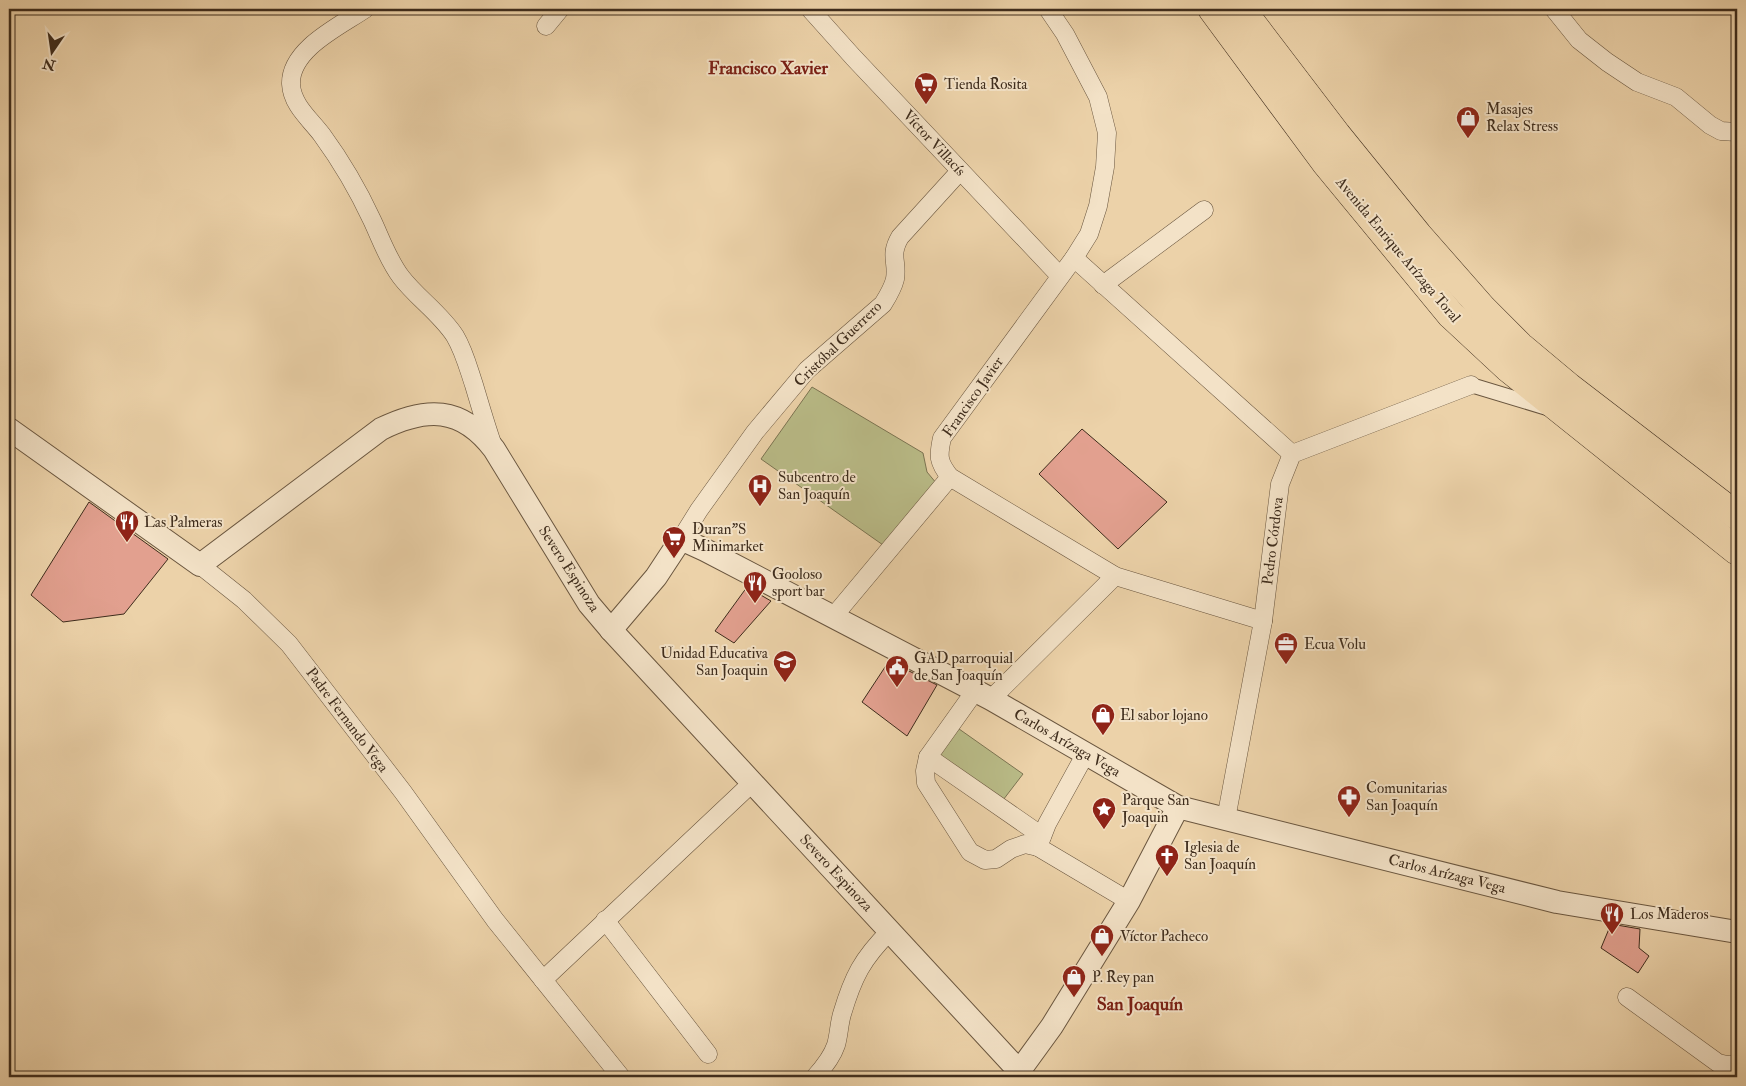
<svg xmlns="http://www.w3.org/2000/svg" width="1746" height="1086" viewBox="0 0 1746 1086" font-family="'IM FELL Double Pica',serif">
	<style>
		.green { fill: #b9bb87; stroke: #7c7452 }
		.building { fill: #e2a08f; stroke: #3e2c1c }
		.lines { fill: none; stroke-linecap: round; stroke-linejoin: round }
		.pedestrian-casing { stroke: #6a563f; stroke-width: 16 }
		.minor-casing { stroke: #6a563f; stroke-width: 19 }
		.tertiary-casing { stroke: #6a563f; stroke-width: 24 }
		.primary-casing { stroke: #3e2c1c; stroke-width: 29 }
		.pedestrian { stroke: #f3e2c7; stroke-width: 14 }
		.minor { stroke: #f3e2c7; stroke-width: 18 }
		.tertiary { stroke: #f3e2c7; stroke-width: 22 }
		.primary { stroke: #ecd2a9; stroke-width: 28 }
		.labels { text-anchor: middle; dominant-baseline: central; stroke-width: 4; stroke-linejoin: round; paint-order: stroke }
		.poi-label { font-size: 15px; fill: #3e2c1c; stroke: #f3e2c7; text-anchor: start }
		.street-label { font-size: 15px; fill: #3e2c1c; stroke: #f3e2c7 }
		.quarter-label { font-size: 18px; font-weight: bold; fill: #7a1f14; stroke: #f3e2c7 }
	</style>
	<rect width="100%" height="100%" fill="#ecd2a9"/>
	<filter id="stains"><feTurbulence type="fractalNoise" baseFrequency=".004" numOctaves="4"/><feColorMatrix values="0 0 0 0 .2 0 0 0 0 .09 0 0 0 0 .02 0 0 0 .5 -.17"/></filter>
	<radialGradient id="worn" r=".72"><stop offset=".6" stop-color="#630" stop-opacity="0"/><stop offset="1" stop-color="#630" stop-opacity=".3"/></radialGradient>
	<g class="green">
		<polygon points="812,387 923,453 927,472 937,484 883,545 761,459"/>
		<polygon points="952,724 1023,774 1000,804 931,759"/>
	</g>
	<g class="building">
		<polygon points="1082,429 1167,502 1118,549 1039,474"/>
		<polygon points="89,502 168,559 124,614 63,622 31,595"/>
		<polygon points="747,587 771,601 734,643 715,631"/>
		<polygon points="889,661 937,685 907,736 862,702"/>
		<polygon points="1611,924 1640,929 1639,948 1649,956 1638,973 1601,948"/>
	</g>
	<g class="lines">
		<g class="pedestrian-casing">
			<polyline id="pedestrian" points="1471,385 1547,408"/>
		</g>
		<g class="minor-casing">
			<g id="minor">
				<path d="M 365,9 C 340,26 290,49 291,84 C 292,105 310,119 322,135 C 341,161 358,190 372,220 C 381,239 388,260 401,277 C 417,298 440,313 455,336 C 464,351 468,367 474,385 C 480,405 486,426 493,446"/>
				<polyline points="810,9 853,57 1060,276"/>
				<path d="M 1048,9 L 1065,34 L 1098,97 L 1107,133 L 1105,167 L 1098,206 L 1089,234 L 1074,258 L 942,438 C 938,456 938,462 950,477 L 1115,576 L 1263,621"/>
				<polyline points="1554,9 1579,40 1607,62 1637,82 1676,97 1710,125 1721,131 1737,132"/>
				<polyline points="546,26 560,9"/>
				<polyline points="1074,258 1292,454"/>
				<polyline points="1103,285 1204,210"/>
				<path d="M 681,539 L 699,510 L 755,432 L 807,370 L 883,304 C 888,296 893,288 895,279 C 898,261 889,256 900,237 L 960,171"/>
				<polyline points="200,565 244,600 289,644 403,792 495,920 621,1077"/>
				<polyline points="833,617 950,477"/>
				<polyline points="975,691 928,757 1042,836"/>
				<polyline points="991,699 1115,576"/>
				<polyline points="1086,753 1047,824 1038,847 1129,901"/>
				<polyline points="928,757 925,771 926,783 970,852 985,860 996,859 1011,849 1025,844 1038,847"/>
				<polyline points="1226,819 1263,621 1280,484 1292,454 1471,385"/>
				<polyline points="605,920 708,1054"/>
				<polyline points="543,980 752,783"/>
				<polyline points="1627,997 1718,1063 1727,1065 1737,1064"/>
				<path d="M 815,1077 C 824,1067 832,1057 836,1045 C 839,1035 839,1024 842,1014 C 853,977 862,959 890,931"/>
			</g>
		</g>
		<g class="tertiary-casing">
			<g id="tertiary">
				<path d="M 9,429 L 200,565 L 381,429 C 426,407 461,406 494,449 L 589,604 L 611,630 L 1020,1072"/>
				<polyline points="611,630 656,577 681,539 705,550 991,699 1178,807 1557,902 1737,932"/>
				<polyline points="1015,1077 1052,1026 1129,901 1178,807"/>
			</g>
		</g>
		<g class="primary-casing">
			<g id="primary">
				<polyline points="1212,9 1325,162 1451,315 1508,368 1737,551"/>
				<polyline points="1241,9 1337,135 1418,235 1483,309 1520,346 1569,387 1737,516"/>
			</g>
		</g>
		<use href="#pedestrian" class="pedestrian"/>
		<use href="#minor" class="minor"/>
		<use href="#tertiary" class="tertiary"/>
		<use href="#primary" class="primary"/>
	</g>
	<defs>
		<g id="supermarket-pin" transform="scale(1.25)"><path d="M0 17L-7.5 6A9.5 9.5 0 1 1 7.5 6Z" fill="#8f2418" stroke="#f3e2c7"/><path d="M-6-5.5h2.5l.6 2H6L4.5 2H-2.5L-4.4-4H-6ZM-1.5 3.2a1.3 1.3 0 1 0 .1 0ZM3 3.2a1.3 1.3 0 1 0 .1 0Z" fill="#fff"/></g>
		<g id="shop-pin" transform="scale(1.25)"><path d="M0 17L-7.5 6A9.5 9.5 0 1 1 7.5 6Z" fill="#8f2418" stroke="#f3e2c7"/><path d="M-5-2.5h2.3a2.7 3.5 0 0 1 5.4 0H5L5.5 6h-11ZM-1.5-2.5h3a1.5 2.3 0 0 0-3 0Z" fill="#fff"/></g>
		<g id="hospital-pin" transform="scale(1.25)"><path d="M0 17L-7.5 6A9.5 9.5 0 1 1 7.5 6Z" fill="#8f2418" stroke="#f3e2c7"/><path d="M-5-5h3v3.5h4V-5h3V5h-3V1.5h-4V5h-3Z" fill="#fff"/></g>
		<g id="restaurant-pin" transform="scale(1.25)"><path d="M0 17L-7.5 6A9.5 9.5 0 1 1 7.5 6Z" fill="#8f2418" stroke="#f3e2c7"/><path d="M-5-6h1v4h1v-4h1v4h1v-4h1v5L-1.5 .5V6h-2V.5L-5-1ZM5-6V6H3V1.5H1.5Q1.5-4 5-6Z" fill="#fff"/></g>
		<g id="office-pin" transform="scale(1.25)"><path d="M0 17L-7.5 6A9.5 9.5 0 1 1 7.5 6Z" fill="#8f2418" stroke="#f3e2c7"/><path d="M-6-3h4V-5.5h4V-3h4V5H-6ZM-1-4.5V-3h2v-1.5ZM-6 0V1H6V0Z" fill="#fff"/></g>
		<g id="school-pin" transform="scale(1.25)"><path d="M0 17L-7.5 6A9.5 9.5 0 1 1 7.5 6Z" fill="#8f2418" stroke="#f3e2c7"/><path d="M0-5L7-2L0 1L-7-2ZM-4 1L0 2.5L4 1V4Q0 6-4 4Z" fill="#fff"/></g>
		<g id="civic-pin" transform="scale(1.25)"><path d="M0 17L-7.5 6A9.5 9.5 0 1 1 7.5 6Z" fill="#8f2418" stroke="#f3e2c7"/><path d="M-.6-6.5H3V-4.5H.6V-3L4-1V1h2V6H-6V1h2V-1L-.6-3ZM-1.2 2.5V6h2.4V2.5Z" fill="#fff"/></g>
		<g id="pharmacy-pin" transform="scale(1.25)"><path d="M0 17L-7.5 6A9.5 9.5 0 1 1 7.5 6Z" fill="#8f2418" stroke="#f3e2c7"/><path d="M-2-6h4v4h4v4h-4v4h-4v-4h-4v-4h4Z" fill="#fff"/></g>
		<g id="sight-pin" transform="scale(1.25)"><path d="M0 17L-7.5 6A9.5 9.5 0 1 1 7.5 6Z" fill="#8f2418" stroke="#f3e2c7"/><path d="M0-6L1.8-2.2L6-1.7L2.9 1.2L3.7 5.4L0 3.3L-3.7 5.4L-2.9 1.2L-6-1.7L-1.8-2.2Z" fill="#fff"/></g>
		<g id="church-pin" transform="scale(1.25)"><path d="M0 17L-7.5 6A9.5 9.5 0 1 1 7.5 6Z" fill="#8f2418" stroke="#f3e2c7"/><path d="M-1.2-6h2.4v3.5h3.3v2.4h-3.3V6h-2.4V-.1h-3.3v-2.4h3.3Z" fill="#fff"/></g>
	</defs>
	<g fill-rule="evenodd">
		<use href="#supermarket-pin" x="926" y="84"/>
		<use href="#shop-pin" x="1468" y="118"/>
		<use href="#hospital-pin" x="760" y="486"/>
		<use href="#restaurant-pin" x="127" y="522"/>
		<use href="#supermarket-pin" x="674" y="538"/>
		<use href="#restaurant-pin" x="755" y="583"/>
		<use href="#office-pin" x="1286" y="644"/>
		<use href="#school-pin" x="785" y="662"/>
		<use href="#civic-pin" x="897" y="667"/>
		<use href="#shop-pin" x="1103" y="715"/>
		<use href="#pharmacy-pin" x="1349" y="797"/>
		<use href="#sight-pin" x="1104" y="809"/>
		<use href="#church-pin" x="1167" y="856"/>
		<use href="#restaurant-pin" x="1612" y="914"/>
		<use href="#shop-pin" x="1102" y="936"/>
		<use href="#shop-pin" x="1074" y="977"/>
	</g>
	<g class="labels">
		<g class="poi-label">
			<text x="944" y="84">Tienda Rosita</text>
			<text x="1486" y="109">Masajes<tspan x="1486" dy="17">Relax Stress</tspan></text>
			<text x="778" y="477">Subcentro de<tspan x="778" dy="17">San Joaquín</tspan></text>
			<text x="144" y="522">Las Palmeras</text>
			<text x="692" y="529">Duran"S<tspan x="692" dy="17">Minimarket</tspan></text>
			<text x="772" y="574">Gooloso<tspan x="772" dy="17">sport bar</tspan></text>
			<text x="1304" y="644">Ecua Volu</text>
			<text x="768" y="653" text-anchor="end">Unidad Educativa<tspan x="768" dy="17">San Joaquin</tspan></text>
			<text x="914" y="658">GAD parroquial<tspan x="914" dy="17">de San Joaquín</tspan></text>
			<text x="1120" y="715">El sabor lojano</text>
			<text x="1366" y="788">Comunitarias<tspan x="1366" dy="17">San Joaquín</tspan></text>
			<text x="1122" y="800">Parque San<tspan x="1122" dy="17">Joaquin</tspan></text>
			<text x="1184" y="847">Iglesia de<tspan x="1184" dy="17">San Joaquín</tspan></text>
			<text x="1630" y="914">Los Maderos</text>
			<text x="1120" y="936">Víctor Pacheco</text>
			<text x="1092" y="977">P. Rey pan</text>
		</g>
		<g class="street-label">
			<text transform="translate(934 143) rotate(47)">Víctor Villacís</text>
			<text transform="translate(1398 250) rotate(50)">Avenida Enrique Arízaga Toral</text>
			<text transform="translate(838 344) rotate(-44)">Cristóbal Guerrero</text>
			<text transform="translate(973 397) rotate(-55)">Francisco Javier</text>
			<text transform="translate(1273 541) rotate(-83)">Pedro Córdova</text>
			<text transform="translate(569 569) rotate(57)">Severo Espinoza</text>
			<text transform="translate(347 720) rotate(53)">Padre Fernando Vega</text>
			<text transform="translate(1067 743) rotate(30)">Carlos Arízaga Vega</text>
			<text transform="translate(836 873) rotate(47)">Severo Espinoza</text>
			<text transform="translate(1447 874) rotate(14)">Carlos Arízaga Vega</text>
		</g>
		<g class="quarter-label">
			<text x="768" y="68">Francisco Xavier</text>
			<text x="1140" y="1004">San Joaquín</text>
		</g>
	</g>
	<rect width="1746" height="1086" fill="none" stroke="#ecd2a9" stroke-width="30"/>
	<rect x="10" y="10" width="1726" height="1066" fill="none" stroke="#3e2c1c" stroke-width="2.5"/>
	<rect x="15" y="15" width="1716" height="1056" fill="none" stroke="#3e2c1c"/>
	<g transform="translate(52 52) rotate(193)" stroke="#f3e2c7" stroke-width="4" paint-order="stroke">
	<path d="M0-4L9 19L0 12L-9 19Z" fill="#3e2c1c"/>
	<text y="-8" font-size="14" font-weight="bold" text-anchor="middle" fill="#3e2c1c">N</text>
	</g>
	<rect width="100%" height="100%" filter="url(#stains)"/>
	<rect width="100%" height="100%" fill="url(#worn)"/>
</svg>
